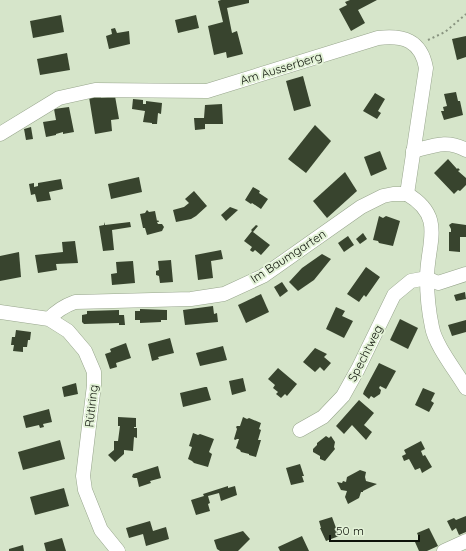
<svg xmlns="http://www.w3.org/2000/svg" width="466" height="551" viewBox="0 0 466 551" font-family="Quicksand,sans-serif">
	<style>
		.building { fill: #38442e }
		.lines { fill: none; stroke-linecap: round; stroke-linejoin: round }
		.street-casing { stroke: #97a58c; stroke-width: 15 }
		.path { stroke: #88937f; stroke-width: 2; stroke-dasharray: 2 3; stroke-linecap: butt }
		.street { stroke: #fff; stroke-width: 14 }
		.labels { text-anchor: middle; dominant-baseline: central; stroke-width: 4; stroke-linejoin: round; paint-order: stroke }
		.street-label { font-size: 12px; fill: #0d1209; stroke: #e3f2d7 }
	</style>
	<rect width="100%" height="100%" fill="#d6e5ca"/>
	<g class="building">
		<polygon points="221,0 249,0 249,3 227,8 232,33 237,31 243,54 227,58 226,52 214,55 208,26 223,22 218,1"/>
		<polygon points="350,0 377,0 358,10 365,23 351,31 339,9 347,5 345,2"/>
		<polygon points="61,15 64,32 33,38 30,21"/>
		<polygon points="196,15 199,28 178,33 175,20"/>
		<polygon points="115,28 117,33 129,31 130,44 109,49 106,36 112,34 111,29"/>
		<polygon points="466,36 466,57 457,60 452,39"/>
		<polygon points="67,53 70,70 40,75 37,59"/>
		<polygon points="303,76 311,106 294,111 286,81"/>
		<polygon points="456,92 458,101 460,101 463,115 444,120 441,111 444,111 443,107 447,106 444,94"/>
		<polygon points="375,93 385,99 378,111 381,113 377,119 363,111"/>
		<polygon points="101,95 101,98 115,96 119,119 111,120 112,131 95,134 89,97"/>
		<polygon points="133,99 143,100 143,104 146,104 146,101 162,103 161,114 158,113 157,124 152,124 152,123 143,122 145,111 132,109"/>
		<polygon points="222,104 223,124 205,124 205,129 195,130 194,118 204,118 205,105"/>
		<polygon points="69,107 74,132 63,134 63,132 56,134 56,135 46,137 43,122 56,120 54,109"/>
		<polygon points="315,125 331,141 306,173 288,159"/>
		<polygon points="31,127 33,139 26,140 24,129"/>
		<polygon points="380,151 387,169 371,176 364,157"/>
		<polygon points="448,159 457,169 458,168 460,170 458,171 466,178 466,185 460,191 458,190 454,194 434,173"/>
		<polygon points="345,172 357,191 327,218 313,201"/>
		<polygon points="139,177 142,192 111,199 108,184"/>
		<polygon points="61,179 63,189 49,192 51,200 37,202 35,194 31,195 29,184 34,183 34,187 38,186 38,183"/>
		<polygon points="253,187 260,191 259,193 268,199 261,209 252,203 251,204 245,200"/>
		<polygon points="194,191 207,206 196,216 191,219 176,222 173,210 184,207 189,203 185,199"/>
		<polygon points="230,207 238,210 226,221 221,215"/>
		<polygon points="147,210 149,212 155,211 157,221 158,220 159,222 157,222 158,224 162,224 164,227 162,231 147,235 145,228 143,228 140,214 145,213"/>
		<polygon points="379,216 383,218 386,216 400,221 393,246 379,243 378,241 373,240"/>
		<polygon points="104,222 105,225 130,222 131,227 112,230 114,250 103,251 99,226 104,225"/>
		<polygon points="452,223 466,225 466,237 460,237 460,252 449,251 449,232 451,232 451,229 449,225"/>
		<polygon points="256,225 258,226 253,232 270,245 261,255 255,250 253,252 251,251 250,250 252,247 244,241 252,231 251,230"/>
		<polygon points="363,233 367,239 360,244 356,239"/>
		<polygon points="348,236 354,245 344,252 338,243"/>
		<polygon points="75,241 78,263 56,264 57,270 38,273 35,255 63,252 62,242"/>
		<polygon points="221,250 223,259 211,261 213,278 198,280 195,255"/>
		<polygon points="19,252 21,277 0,281 0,256"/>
		<polygon points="322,254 331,259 314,280 298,291 289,282 302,268"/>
		<polygon points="171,260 173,282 160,283 159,276 156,275 156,271 159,270 158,261"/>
		<polygon points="133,261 135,283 112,285 111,274 117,273 116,262"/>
		<polygon points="366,267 380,277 366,297 364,295 359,302 347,294"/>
		<polygon points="282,282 288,291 280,297 274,287"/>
		<polygon points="465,292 466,299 456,301 454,295"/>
		<polygon points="261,294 269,312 246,323 238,305"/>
		<polygon points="213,306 214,314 217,313 218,322 185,325 183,310"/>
		<polygon points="336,307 345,311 342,316 353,321 344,338 326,329"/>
		<polygon points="140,309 167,310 167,320 161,320 161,322 140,323 140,320 135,320 135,311 140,311"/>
		<polygon points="119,310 119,315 124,315 125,325 119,325 119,323 84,324 82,322 82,315 87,314 87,311"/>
		<polygon points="400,319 418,328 408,349 390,340"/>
		<polygon points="466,320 466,332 452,336 448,325"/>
		<polygon points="16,330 31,332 30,340 28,340 27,347 23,347 23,352 13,351 14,345 11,345 12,337 15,337"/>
		<polygon points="170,338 174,353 158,357 159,359 152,361 148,344"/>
		<polygon points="126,343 131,358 116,363 117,367 110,369 105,354 111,352 110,349"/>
		<polygon points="223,346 227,360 200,366 196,353"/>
		<polygon points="315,348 327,354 324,357 331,363 324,371 320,367 315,372 303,362"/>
		<polygon points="379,363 396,371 386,389 380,386 379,388 381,390 380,394 374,398 371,396 369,399 363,394 364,391"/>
		<polygon points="278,368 297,384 287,396 285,394 281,398 276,394 278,392 273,388 275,385 268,379"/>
		<polygon points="243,378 246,391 232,395 229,381"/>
		<polygon points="76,383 78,394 64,397 62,387"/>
		<polygon points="205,387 207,387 211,400 183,407 180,393"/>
		<polygon points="423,388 435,393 431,401 434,403 429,412 415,405"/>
		<polygon points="359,400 374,413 364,425 372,432 366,440 352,425 344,434 336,426"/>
		<polygon points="49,409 52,422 43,424 44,427 40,428 39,425 26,428 23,416"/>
		<polygon points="118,417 136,418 136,427 134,427 134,428 137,428 137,438 134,437 133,451 124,450 124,454 115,462 108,455 114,450 114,441 118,441 120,426 118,426"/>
		<polygon points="243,417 247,419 249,418 261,423 259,429 261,430 258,440 261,440 256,457 249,455 249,454 241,452 240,450 236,448 239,439 237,439 235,440 234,439 237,429 236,427 237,426 240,426"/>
		<polygon points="193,433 198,435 200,434 214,439 209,452 212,454 208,467 194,463 192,461 188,459 192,447 189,446"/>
		<polygon points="326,436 329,438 331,436 335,442 334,447 335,449 325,461 320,459 320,456 313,452 313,449 317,445 317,443"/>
		<polygon points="60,440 65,459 23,470 18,452"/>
		<polygon points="421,441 425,449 421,451 423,456 425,455 432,467 422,473 420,468 415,470 409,459 404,461 402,456 406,454 404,450"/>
		<polygon points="300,464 304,476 302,476 304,482 291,485 286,468"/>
		<polygon points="158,466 161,478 150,481 151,483 139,487 137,478 134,478 132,477 133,474"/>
		<polygon points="360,470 366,472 365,477 366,481 377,484 363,491 363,492 361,492 359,498 348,504 345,497 347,491 341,490 337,482 342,483 343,481 346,482 347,477"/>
		<polygon points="228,486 228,488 235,486 237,495 221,501 219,493 208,496 210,503 208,504 210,511 196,515 191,500 204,496 203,494"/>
		<polygon points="64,488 69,506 35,515 30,497"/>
		<polygon points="466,516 466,532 459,535 456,528 452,531 447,521 454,518 456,520"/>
		<polygon points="332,517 339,536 326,541 320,528 321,528 319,521"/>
		<polygon points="150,521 153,531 166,527 169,539 146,546 143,534 129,538 126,528"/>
		<polygon points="429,528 438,546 427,551 419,551 415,542 420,540 417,533"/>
		<polygon points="243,531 250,539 238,551 220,551 217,549 214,540"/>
		<polygon points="302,536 309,551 280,551 278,547"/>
		<polygon points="62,538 66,551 46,551 44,543"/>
		<polygon points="23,545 24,551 9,551 9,549"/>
	</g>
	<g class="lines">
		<g class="street-casing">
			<g id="street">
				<path d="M 0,134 L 59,98 L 95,90 L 207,91 L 378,38 C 403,35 421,40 426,68 L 407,194"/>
				<path d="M 413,151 C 433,146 447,139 466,150"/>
				<path d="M 407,194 C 446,217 427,243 427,278 C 427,292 429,313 432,327 C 435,345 456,371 466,388"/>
				<polyline points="0,312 49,319 68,331 85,351 94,372 94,385 83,476 85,490 101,530 118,551"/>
				<path d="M 49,319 C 57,310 64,306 75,302 L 191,299 L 224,294 L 263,276 L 361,207 L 383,196 L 393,194 L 407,194"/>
				<polyline points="300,430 323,417 343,396 358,369 394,295 411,281 427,278 438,283 466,274"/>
				<polyline points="444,551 466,541"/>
			</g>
		</g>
		<polyline class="path" points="428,40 445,32 466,14"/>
		<use href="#street" class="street"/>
	</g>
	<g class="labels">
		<g class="street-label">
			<text transform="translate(281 68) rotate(-17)">Am Ausserberg</text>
			<text transform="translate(288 256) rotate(-33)">Im Baumgarten</text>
			<text transform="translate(365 353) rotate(-63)">Spechtweg</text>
			<text transform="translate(91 406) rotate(-84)">Rütiring</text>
		</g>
	</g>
	<path d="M330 535v6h89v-6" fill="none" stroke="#0d1209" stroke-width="2"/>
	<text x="336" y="535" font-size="12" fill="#0d1209" stroke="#e3f2d7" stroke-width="3" paint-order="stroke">50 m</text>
</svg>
